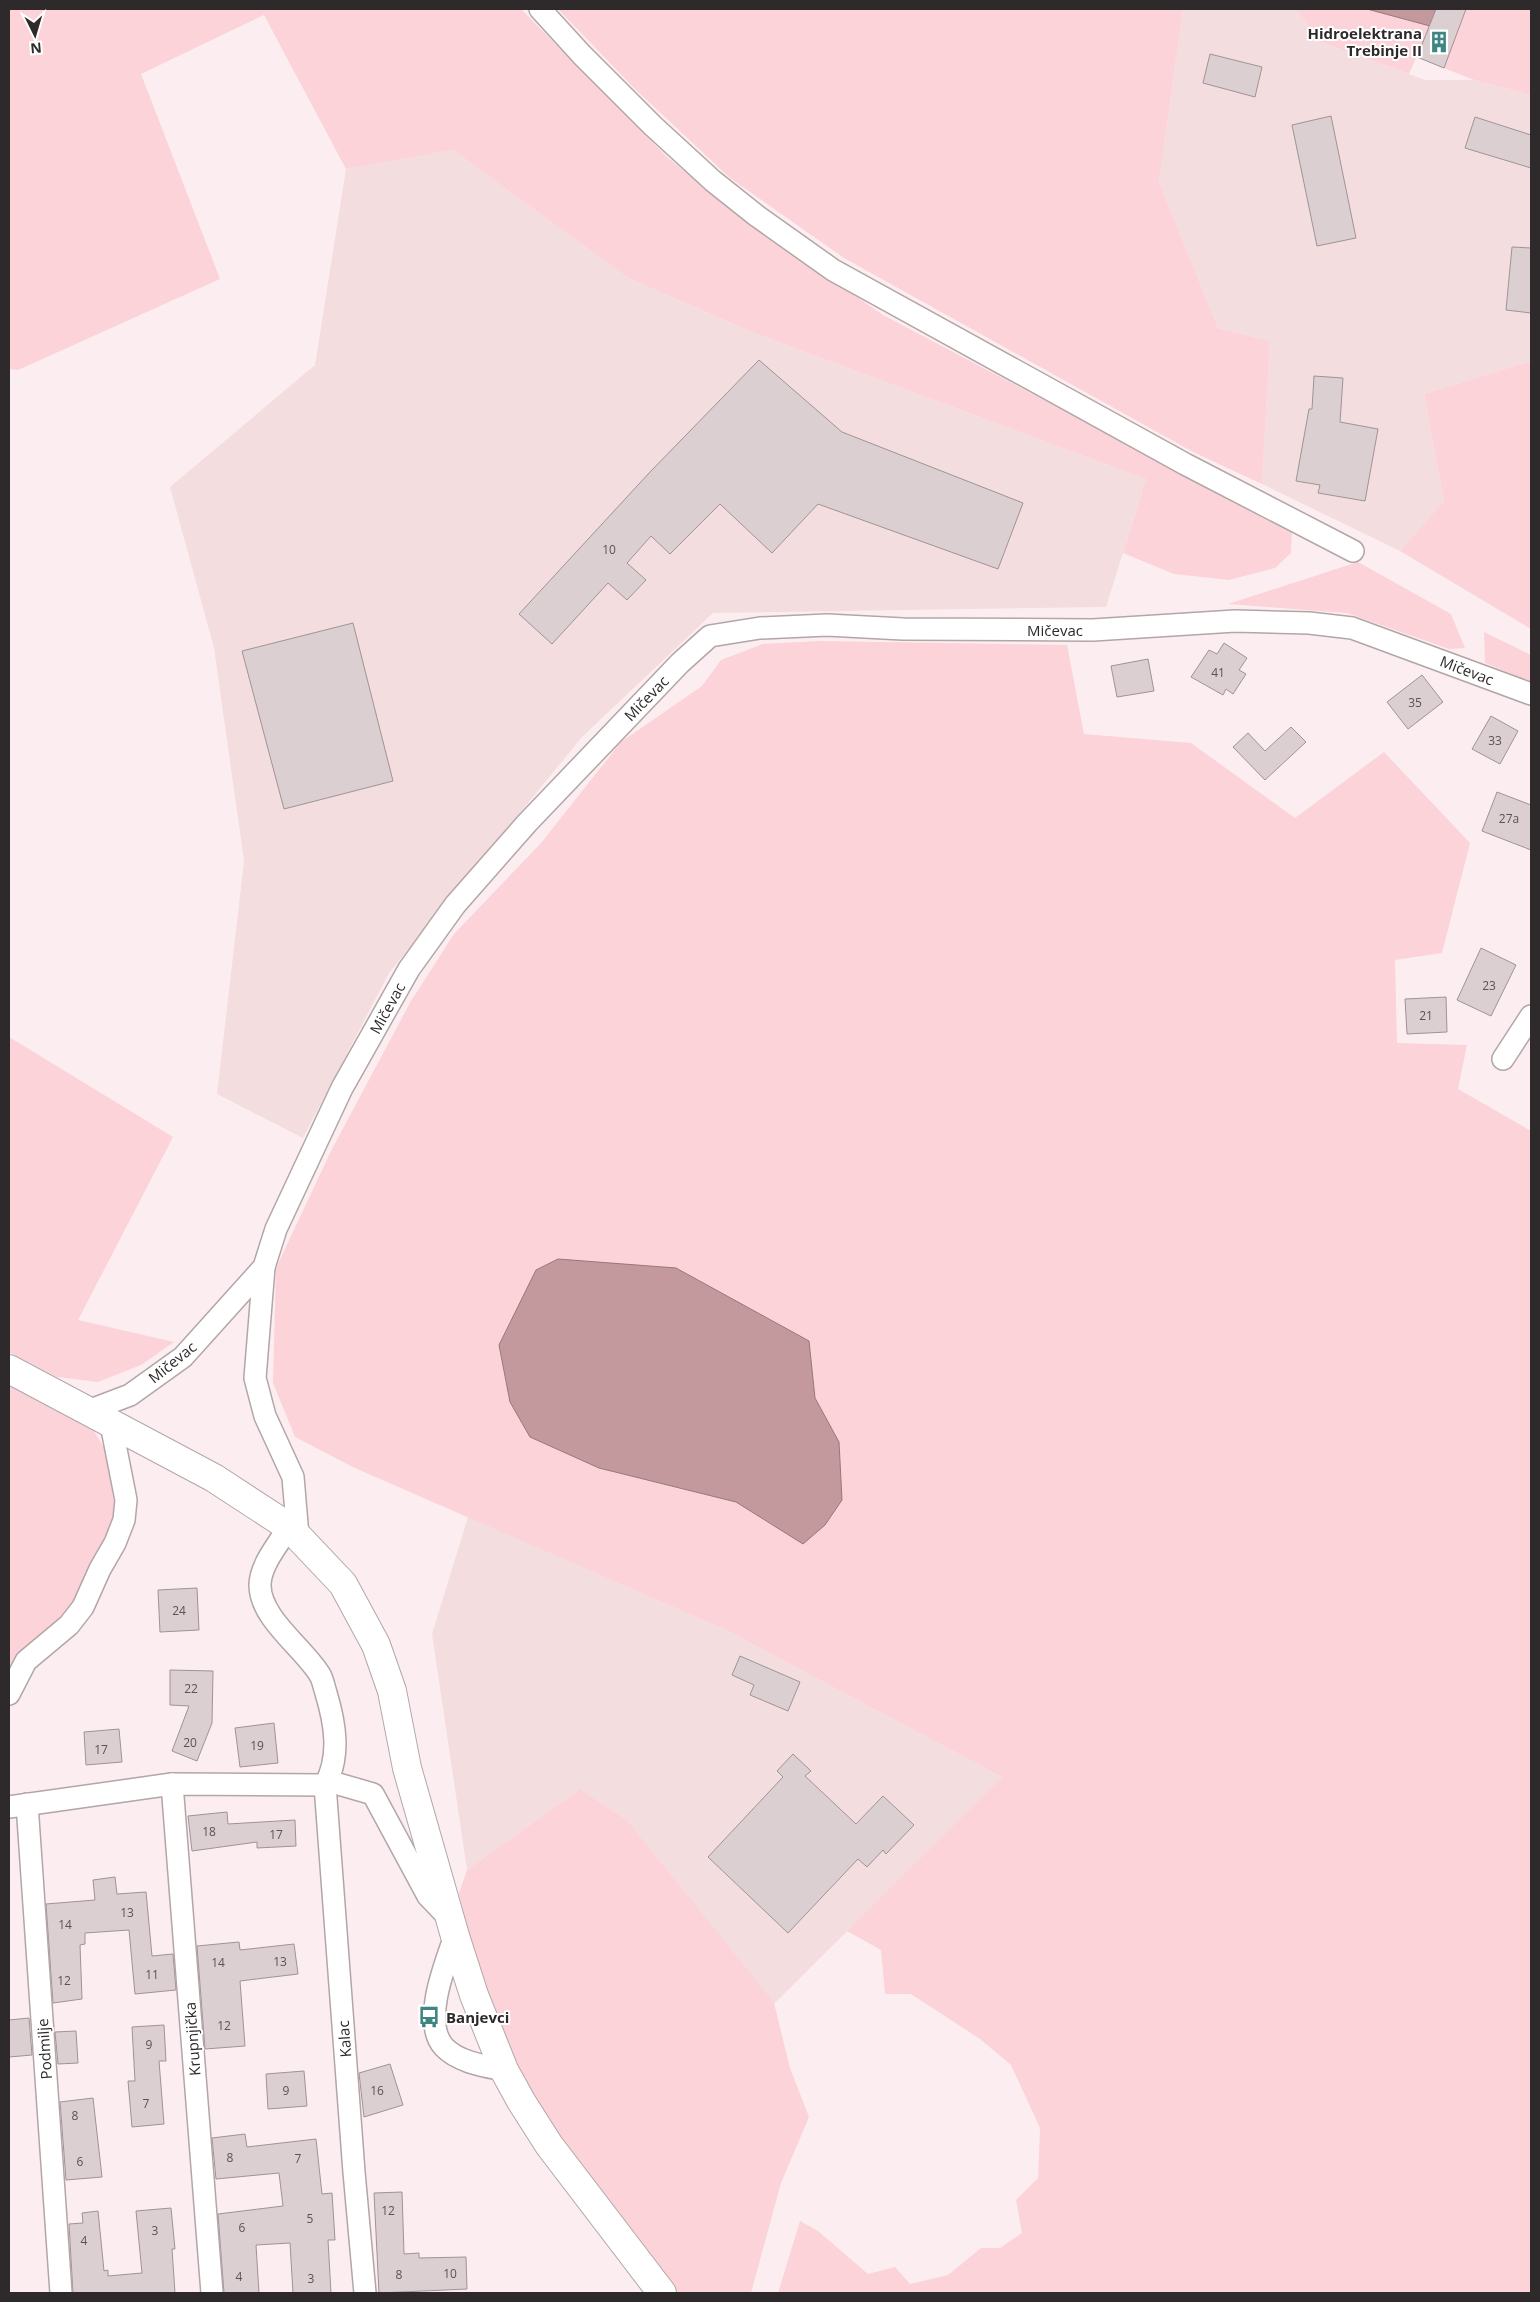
<svg xmlns="http://www.w3.org/2000/svg" width="1540" height="2302" viewBox="0 0 1540 2302" font-family="'Open Sans',sans-serif">
	<style>
		.built { fill: #f3dddf }
		.green { fill: #fbd3d8; fill-rule: evenodd }
		.water { fill: #c4999e; stroke: #97777b }
		.building { fill: #dccfd1; stroke: #9f9394 }
		.lines { fill: none; stroke-linecap: round; stroke-linejoin: round }
		.minor-casing { stroke: #b2a6a7; stroke-width: 24 }
		.primary-casing { stroke: #b2a6a7; stroke-width: 30 }
		.minor { stroke: #fff; stroke-width: 21 }
		.primary { stroke: #fff; stroke-width: 28 }
		.labels { text-anchor: middle; dominant-baseline: central; stroke-width: 4; stroke-linejoin: round; paint-order: stroke }
		.number-label { font-size: 12px; fill: #5a5254 }
		.poi-label { font-size: 15px; font-weight: bold; fill: #2e292a; stroke: #fff; text-anchor: end }
		.street-label { font-size: 15px; fill: #2e292a; stroke: #fff }
	</style>
	<rect width="100%" height="100%" fill="#fceef0"/>
	<g class="built">
		<polygon points="1183,9 1296,9 1320,42 1425,80 1474,80 1531,95 1531,361 1424,394 1444,501 1400,551 1262,484 1270,341 1218,328 1159,182"/>
		<polygon points="453,150 628,278 752,332 1146,479 1106,607 713,613 582,737 389,973 303,1138 217,1094 244,861 214,648 170,487 315,365 346,169"/>
		<polygon points="468,1517 726,1630 1002,1777 774,2004 627,1820 580,1789 467,1870 432,1634"/>
	</g>
	<g class="green">
		<polygon points="9,9 521,9 667,157 731,209 883,315 1292,531 1291,553 1275,568 1229,580 1174,574 1123,553 1146,479 752,332 628,278 453,150 346,169 264,15 141,74 220,279 18,370 9,369"/>
		<polygon points="558,9 1183,9 1159,182 1218,328 1270,341 1262,484 1193,452 844,258 730,178 635,89"/>
		<polygon points="1296,9 1367,9 1430,26 1409,74 1320,42"/>
		<polygon points="1466,9 1531,9 1531,95 1474,80 1444,68"/>
		<polygon points="1531,361 1531,629 1400,551 1444,501 1424,394"/>
		<polygon points="1358,562 1451,614 1465,648 1449,649 1347,613 1228,604"/>
		<polygon points="1484,632 1531,655 1531,682 1485,663"/>
		<path d="M 819,641 L 1067,645 L 1084,734 L 1191,743 L 1295,818 L 1384,752 L 1470,843 L 1442,953 L 1395,960 L 1397,1043 L 1467,1045 L 1458,1089 L 1531,1131 L 1531,2293 L 778,2293 L 800,2221 L 818,2231 L 868,2274 L 895,2267 L 910,2284 L 948,2275 L 981,2248 L 1000,2248 L 1022,2233 L 1016,2200 L 1038,2178 L 1040,2128 L 1011,2065 L 980,2039 L 911,1994 L 885,1994 L 881,1950 L 847,1931 L 1002,1777 L 726,1630 L 355,1468 L 295,1437 L 273,1383 L 276,1268 L 331,1151 L 411,1001 L 454,934 L 541,843 L 621,742 L 702,686 L 721,660 L 763,644 ZM 558,1259 L 610,1263 L 809,1341 L 815,1398 L 839,1442 L 770,1524 L 736,1502 L 599,1468 Z"/>
		<polygon points="9,1037 173,1137 78,1320 174,1342 141,1365 98,1382 57,1377 9,1352"/>
		<polygon points="9,1381 89,1423 106,1451 116,1515 85,1581 66,1613 16,1658 9,1669"/>
		<polygon points="580,1789 627,1820 774,2003 790,2068 809,2117 781,2183 751,2293 679,2293 532,2099 504,2041 471,1951 459,1893 467,1870"/>
	</g>
	<g class="water">
		<polygon points="1367,9 1436,9 1430,26"/>
		<polygon points="558,1259 676,1268 809,1341 815,1398 839,1442 842,1500 825,1525 803,1544 736,1502 599,1468 530,1437 510,1402 499,1345 536,1270"/>
	</g>
	<g class="building">
		<polygon points="1436,9 1466,9 1444,68 1417,57"/>
		<polygon points="1210,54 1262,67 1255,97 1203,83"/>
		<polygon points="1331,116 1356,238 1317,246 1292,125"/>
		<polygon points="1475,117 1531,135 1531,168 1465,148"/>
		<polygon points="1512,247 1531,248 1531,313 1506,310"/>
		<polygon points="759,360 842,432 1023,503 998,569 818,504 772,553 720,504 670,554 651,536 627,563 646,580 627,600 608,583 552,644 519,614 650,472"/>
		<polygon points="1314,376 1343,378 1340,422 1378,429 1365,501 1318,493 1320,485 1296,481 1309,409 1312,409"/>
		<polygon points="353,623 393,781 284,809 242,651"/>
		<polygon points="1224,643 1247,658 1239,670 1246,674 1233,694 1226,689 1223,695 1191,677 1209,650 1217,654"/>
		<polygon points="1148,659 1154,691 1117,697 1111,666"/>
		<polygon points="1422,675 1443,702 1408,729 1387,702"/>
		<polygon points="1491,716 1518,731 1500,764 1472,749"/>
		<polygon points="1291,727 1306,742 1265,780 1233,747 1248,733 1265,751"/>
		<polygon points="1497,792 1531,805 1531,850 1482,831"/>
		<polygon points="1481,948 1516,965 1491,1016 1457,1000"/>
		<polygon points="1446,997 1447,1032 1407,1034 1405,999"/>
		<polygon points="197,1588 199,1630 160,1632 158,1590"/>
		<polygon points="740,1656 800,1682 788,1711 750,1695 754,1685 732,1675"/>
		<polygon points="170,1670 213,1671 212,1723 197,1761 172,1751 189,1706 170,1705"/>
		<polygon points="274,1723 278,1763 240,1767 235,1728"/>
		<polygon points="119,1729 122,1762 86,1765 84,1732"/>
		<polygon points="793,1754 811,1771 805,1776 856,1824 883,1796 914,1825 886,1854 883,1850 867,1867 858,1859 788,1933 708,1857 783,1777 777,1771"/>
		<polygon points="227,1812 228,1824 295,1820 296,1846 257,1848 257,1842 192,1851 188,1816"/>
		<polygon points="115,1877 117,1894 146,1892 152,1956 173,1954 176,1990 135,1994 129,1930 85,1933 85,1944 80,1945 82,1999 53,2003 46,1904 95,1900 93,1880"/>
		<polygon points="239,1942 240,1950 294,1944 298,1974 240,1981 245,2046 205,2049 197,1946"/>
		<polygon points="29,2018 32,2055 9,2057 9,2020"/>
		<polygon points="164,2025 166,2061 159,2061 164,2124 132,2127 128,2081 135,2081 132,2027"/>
		<polygon points="76,2031 78,2063 58,2064 55,2032"/>
		<polygon points="390,2064 403,2105 364,2117 359,2073"/>
		<polygon points="304,2071 307,2106 268,2109 266,2074"/>
		<polygon points="93,2098 102,2177 66,2180 60,2102"/>
		<polygon points="245,2134 247,2147 316,2139 322,2194 332,2193 335,2240 328,2240 331,2293 293,2293 290,2243 256,2245 259,2293 224,2293 218,2214 283,2206 279,2173 216,2179 212,2138"/>
		<polygon points="402,2192 404,2254 419,2253 419,2258 466,2257 467,2289 379,2293 374,2193"/>
		<polygon points="171,2208 175,2249 172,2249 175,2293 73,2293 69,2224 83,2223 82,2213 98,2211 104,2271 108,2270 108,2276 142,2273 136,2211"/>
	</g>
	<g class="lines">
		<g class="minor-casing">
			<g id="minor">
				<polyline points="540,9 582,55 653,126 713,181 757,216 833,270 1185,464 1353,551"/>
				<polyline points="1503,1059 1531,1016"/>
				<polyline points="264,1267 255,1378 265,1416 293,1477 298,1536"/>
				<polyline points="88,1411 130,1395 183,1357 264,1267 276,1229 342,1088 409,969 455,905 527,823 680,663 710,636 760,628 827,625 903,629 1093,630 1235,621 1309,623 1352,628 1531,694"/>
				<polyline points="9,1694 26,1661 69,1625 83,1607 100,1569 115,1543 124,1520 126,1500 111,1424"/>
				<polyline points="328,1781 373,1794 428,1896 450,1919"/>
				<polyline points="172,1784 212,2293"/>
				<polyline points="325,1785 354,2172 365,2293"/>
				<polyline points="27,1804 61,2293"/>
				<path d="M 9,1807 L 172,1784 L 325,1785 C 341,1756 335,1723 326,1693 C 324,1687 323,1680 320,1675 C 304,1648 259,1618 260,1584 C 261,1564 279,1543 289,1527"/>
				<path d="M 455,1936 C 446,1962 421,2022 444,2047 C 458,2062 484,2066 504,2070"/>
			</g>
		</g>
		<g class="primary-casing">
			<polyline id="primary" points="9,1369 214,1478 289,1527 343,1584 376,1645 392,1691 407,1768 455,1936 474,1995 504,2070 521,2101 549,2145 662,2293"/>
		</g>
		<use href="#minor" class="minor"/>
		<use href="#primary" class="primary"/>
	</g>
	<defs>
		<g id="building-bare" transform="scale(1.725)"><path d="M-4-6H4V6H1V3H-1V6H-4ZM-2.5-4.3h1.7v1.8h-1.7ZM.8-4.3h1.7v1.8H.8ZM-2.5-1h1.7V.8h-1.7ZM.8-1h1.7V.8H.8Z" fill="#3f8682" stroke="#fff" stroke-width="2.5" paint-order="stroke"/></g>
		<g id="bus-bare" transform="scale(1.725)"><path d="M-5-6H5V4H4V6H2V4H-2V6H-4V4H-5ZM-3.5-4V0h7V-4ZM-3.5 1.2v1.5H-2V1.2ZM2 1.2v1.5H3.5V1.2Z" fill="#3f8682" stroke="#fff" stroke-width="2.5" paint-order="stroke"/></g>
	</defs>
	<g fill-rule="evenodd">
		<use href="#building-bare" x="1439" y="42"/>
		<use href="#bus-bare" x="429" y="2017"/>
	</g>
	<g class="labels">
		<g class="number-label">
			<text x="609" y="549">10</text>
			<text x="1218" y="672">41</text>
			<text x="1415" y="702">35</text>
			<text x="1495" y="740">33</text>
			<text x="1509" y="818">27a</text>
			<text x="1489" y="985">23</text>
			<text x="1426" y="1015">21</text>
			<text x="179" y="1610">24</text>
			<text x="191" y="1688">22</text>
			<text x="190" y="1742">20</text>
			<text x="257" y="1745">19</text>
			<text x="101" y="1749">17</text>
			<text x="209" y="1831">18</text>
			<text x="276" y="1834">17</text>
			<text x="127" y="1912">13</text>
			<text x="65" y="1924">14</text>
			<text x="280" y="1961">13</text>
			<text x="218" y="1962">14</text>
			<text x="152" y="1974">11</text>
			<text x="64" y="1980">12</text>
			<text x="224" y="2025">12</text>
			<text x="149" y="2044">9</text>
			<text x="286" y="2090">9</text>
			<text x="377" y="2090">16</text>
			<text x="146" y="2103">7</text>
			<text x="75" y="2115">8</text>
			<text x="230" y="2157">8</text>
			<text x="298" y="2158">7</text>
			<text x="80" y="2161">6</text>
			<text x="388" y="2210">12</text>
			<text x="310" y="2218">5</text>
			<text x="242" y="2227">6</text>
			<text x="155" y="2230">3</text>
			<text x="84" y="2240">4</text>
			<text x="450" y="2273">10</text>
			<text x="399" y="2274">8</text>
			<text x="239" y="2276">4</text>
			<text x="311" y="2278">3</text>
		</g>
		<g class="poi-label">
			<text x="1422" y="33">Hidroelektrana<tspan x="1422" dy="17">Trebinje II</tspan></text>
			<text x="446" y="2017" text-anchor="start">Banjevci</text>
		</g>
		<g class="street-label">
			<text x="1055" y="630">Mičevac</text>
			<text transform="translate(1467 670) rotate(21)">Mičevac</text>
			<text transform="translate(646 698) rotate(-46)">Mičevac</text>
			<text transform="translate(387 1008) rotate(-61)">Mičevac</text>
			<text transform="translate(172 1362) rotate(-39)">Mičevac</text>
			<text transform="translate(192 2039) rotate(-94)">Krupnjička</text>
			<text transform="translate(344 2039) rotate(-94)">Kalac</text>
			<text transform="translate(44 2049) rotate(-94)">Podmilje</text>
		</g>
	</g>
	<rect width="1540" height="2302" fill="none" stroke="#2e292a" stroke-width="20"/>
	<g transform="translate(35 35) rotate(175)" stroke="#ffffff" stroke-width="4" paint-order="stroke">
	<path d="M0-4L9 19L0 12L-9 19Z" fill="#2e292a"/>
	<text y="-8" font-size="14" font-weight="bold" text-anchor="middle" fill="#2e292a">N</text>
	</g>
</svg>
